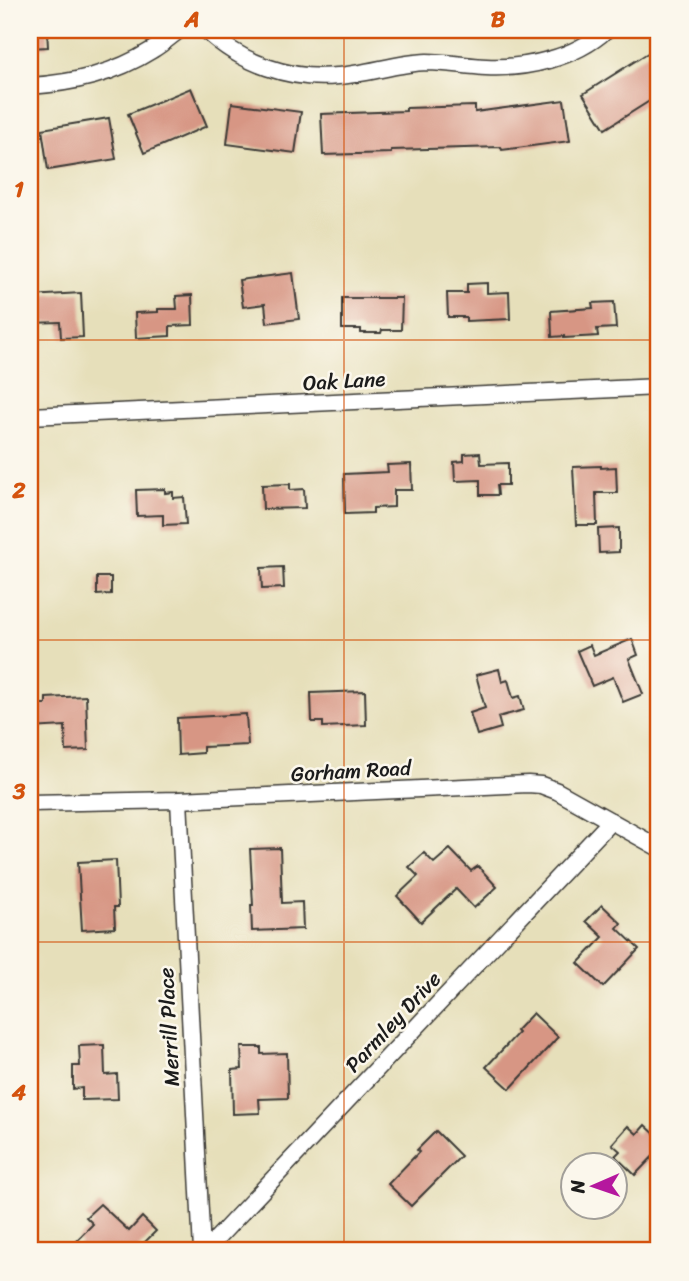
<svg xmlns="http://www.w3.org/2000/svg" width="689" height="1281" viewBox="0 0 689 1281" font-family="Sriracha,sans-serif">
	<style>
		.building { fill: #d79684 }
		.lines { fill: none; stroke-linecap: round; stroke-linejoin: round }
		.minor-casing { stroke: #3a3934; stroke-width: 19 }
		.minor { stroke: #fff; stroke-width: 16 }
		.grid { fill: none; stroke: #d4530e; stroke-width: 2; stroke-opacity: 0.55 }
		.labels { text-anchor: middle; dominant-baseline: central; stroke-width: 5; stroke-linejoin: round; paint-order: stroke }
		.street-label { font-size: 21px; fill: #1c1c1c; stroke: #fbf7ec }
		.neatline { fill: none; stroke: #d4530e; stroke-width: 2.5 }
		.grid-label { font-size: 23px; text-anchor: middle; font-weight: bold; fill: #d4530e }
	</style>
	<rect width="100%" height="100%" fill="#fbf7ec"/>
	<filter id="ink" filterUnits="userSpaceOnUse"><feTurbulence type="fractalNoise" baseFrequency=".0143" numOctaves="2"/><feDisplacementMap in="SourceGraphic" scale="14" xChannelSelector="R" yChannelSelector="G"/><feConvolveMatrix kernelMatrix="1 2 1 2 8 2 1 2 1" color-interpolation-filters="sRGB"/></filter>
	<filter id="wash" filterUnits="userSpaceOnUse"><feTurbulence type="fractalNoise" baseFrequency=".00686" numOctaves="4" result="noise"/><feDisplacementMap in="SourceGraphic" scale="28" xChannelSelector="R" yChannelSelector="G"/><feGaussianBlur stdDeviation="1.57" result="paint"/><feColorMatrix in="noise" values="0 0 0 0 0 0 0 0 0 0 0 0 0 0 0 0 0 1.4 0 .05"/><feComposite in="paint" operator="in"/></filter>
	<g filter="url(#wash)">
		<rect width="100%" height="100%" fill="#e6dfba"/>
		<g id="blocks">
			<g class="building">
				<polygon points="30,30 47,30 48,47 30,48"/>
				<polygon points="659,46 659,95 605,129 583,94"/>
				<polygon points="191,88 207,126 144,153 128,114"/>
				<polygon points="564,100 570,141 502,150 501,147 391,150 391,153 323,155 321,114 406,111 406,108 475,106 475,112"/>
				<polygon points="232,103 301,112 295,153 227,144"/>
				<polygon points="109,118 116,159 48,170 42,129"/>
				<polygon points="293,273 299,319 267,323 265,304 243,307 239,280"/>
				<polygon points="487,283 487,293 509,292 510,319 466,321 466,317 448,317 447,293 467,293 467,284"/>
				<polygon points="81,293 83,337 61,338 60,322 30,323 30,296"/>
				<polygon points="192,295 193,325 170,326 170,336 136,338 135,313 158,312 158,309 177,309 176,296"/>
				<polygon points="342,298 402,298 401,330 382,330 381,333 361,333 361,329 342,329"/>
				<polygon points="614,302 616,328 597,329 598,336 564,338 564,336 552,337 551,311 593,308 592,303"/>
				<polygon points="480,453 481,464 508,463 508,485 497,485 498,495 480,495 480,480 455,481 454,462 464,461 464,454"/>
				<polygon points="411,464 412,490 394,490 394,507 373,508 373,513 345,514 344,474 388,472 387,465"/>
				<polygon points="601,466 601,468 616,467 617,493 596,493 597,525 576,525 573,467"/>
				<polygon points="290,484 290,490 304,489 305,508 263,509 262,485"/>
				<polygon points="165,489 165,493 173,492 173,498 184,497 186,524 163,525 163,515 137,516 136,490"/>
				<polygon points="619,528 619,552 599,553 598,529"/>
				<polygon points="283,567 284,588 262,589 261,568"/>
				<polygon points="97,577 111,577 111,594 97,595"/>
				<polygon points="632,639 638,655 629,659 643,694 623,702 613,677 592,686 577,651 590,645 594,655"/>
				<polygon points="499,669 502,682 508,680 513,698 520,696 524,710 498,717 501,728 477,735 470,713 485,708 476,675"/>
				<polygon points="365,691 366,725 323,727 323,722 312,722 311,693"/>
				<polygon points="86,696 88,750 66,751 65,726 30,728 30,704 46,704 46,698"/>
				<polygon points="246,714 248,745 203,747 203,753 178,755 177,718"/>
				<polygon points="280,848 282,903 302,902 303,929 252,931 251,905 253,905 250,849"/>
				<polygon points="450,849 471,871 478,866 497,887 474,908 456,889 421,922 397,896 418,876 409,867 424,853 434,863"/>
				<polygon points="116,860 118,907 114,907 115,928 82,930 78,862"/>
				<polygon points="602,905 621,923 617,928 639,949 603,987 578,963 603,937 586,921"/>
				<polygon points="533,1013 558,1037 510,1089 486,1067 518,1033 516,1031"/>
				<polygon points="104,1045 105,1075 117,1074 118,1099 82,1100 82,1088 73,1089 73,1066 80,1066 79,1046"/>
				<polygon points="241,1047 261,1047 261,1054 287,1053 288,1098 259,1099 260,1113 233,1114 232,1070 242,1069"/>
				<polygon points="645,1125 659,1138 659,1150 635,1175 615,1156 620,1151 612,1144 628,1126 637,1134"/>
				<polygon points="436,1131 461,1156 411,1206 388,1184 419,1152 417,1150"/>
				<polygon points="100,1204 129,1231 142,1217 156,1231 136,1251 72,1251 81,1243 77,1240 93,1224 86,1217"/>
			</g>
		</g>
	</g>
	<g filter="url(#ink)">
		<use href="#blocks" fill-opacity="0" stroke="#3a3934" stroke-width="2"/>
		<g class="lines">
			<g class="minor-casing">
				<g id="minor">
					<path d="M 206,30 C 240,63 291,81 338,76 C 368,74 397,63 427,62 C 447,62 466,66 486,67 C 527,69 575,58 606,30"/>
					<path d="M 30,86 C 74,83 114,74 152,50 C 162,44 170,37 179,30"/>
					<polyline points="30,416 659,387"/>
					<polyline points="179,800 202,1251"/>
					<polyline points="30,803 179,800 528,784 541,785 557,791 659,848"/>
					<polyline points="205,1251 611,821"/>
				</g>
			</g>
			<use href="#minor" class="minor"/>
		</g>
	</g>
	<path class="grid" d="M 344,30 L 344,1251M 30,340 L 659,340M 30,640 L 659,640M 30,942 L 659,942"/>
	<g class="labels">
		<g class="street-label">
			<text transform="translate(344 381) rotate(-3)">Oak Lane</text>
			<text transform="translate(351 771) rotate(-3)">Gorham Road</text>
			<text transform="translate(393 1022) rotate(-47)">Parmley Drive</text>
			<text transform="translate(169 1027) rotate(-93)">Merrill Place</text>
		</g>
	</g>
	<rect width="689" height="1281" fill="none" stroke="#fbf7ec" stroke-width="77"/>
	<g transform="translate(594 1186) rotate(268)"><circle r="33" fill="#fbf7ec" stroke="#a29f99" stroke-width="2"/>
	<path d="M0-5L12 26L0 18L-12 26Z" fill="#b5179e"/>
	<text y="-10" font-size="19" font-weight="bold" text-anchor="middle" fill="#1c1c1c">N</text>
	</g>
	<rect x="38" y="38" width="612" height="1204" class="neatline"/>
	<g class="grid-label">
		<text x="192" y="27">A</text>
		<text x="498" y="27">B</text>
		<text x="19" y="197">1</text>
		<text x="19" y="498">2</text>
		<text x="19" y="799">3</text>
		<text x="19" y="1100">4</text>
	</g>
</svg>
